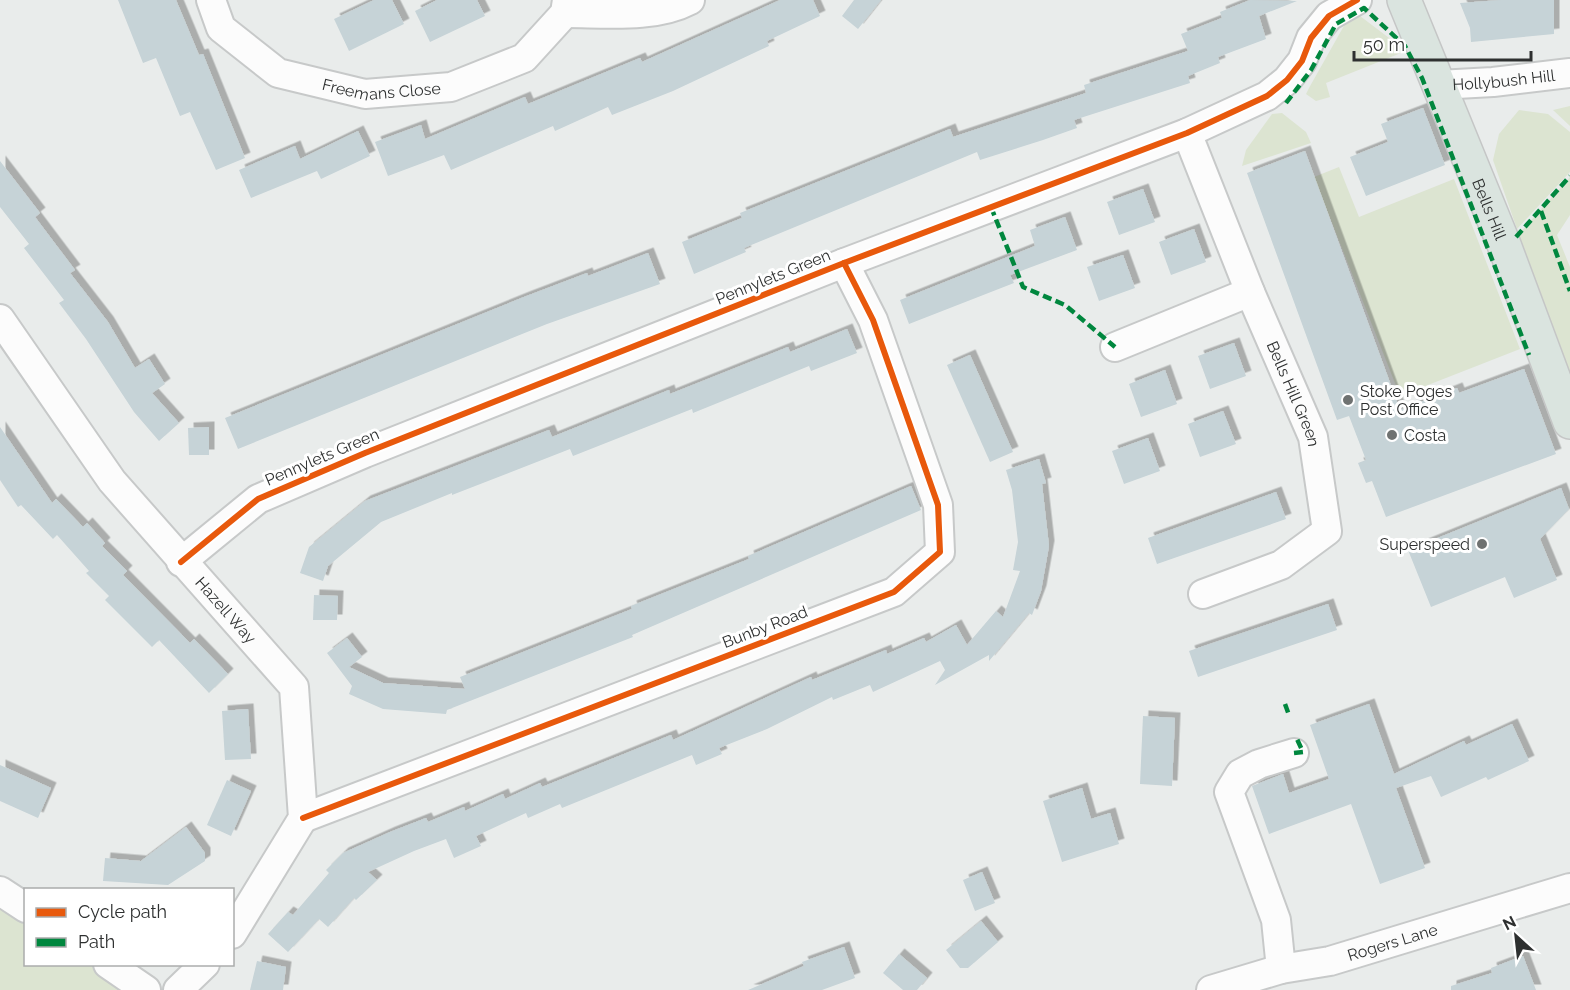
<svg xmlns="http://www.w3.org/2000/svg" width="1570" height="990" viewBox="0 0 1570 990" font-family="Raleway,sans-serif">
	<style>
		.green { fill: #dce4d1 }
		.building { fill: #c6d3d7; filter: url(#shadow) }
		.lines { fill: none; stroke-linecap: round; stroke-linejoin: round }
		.minor-casing { stroke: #c7c9c9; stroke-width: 32 }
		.major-casing { stroke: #c5c6c6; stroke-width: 36 }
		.minor { stroke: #fcfcfc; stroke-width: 28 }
		.major { stroke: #dae4df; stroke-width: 33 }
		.quiet { stroke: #00873e; stroke-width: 4.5; stroke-dasharray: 9 4.5; stroke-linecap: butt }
		.cycleway-casing { stroke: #fff; stroke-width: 10 }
		.cycleway { stroke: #e8590c; stroke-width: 6 }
		.poi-dot { fill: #6f7271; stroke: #fff; stroke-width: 2 }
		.labels { text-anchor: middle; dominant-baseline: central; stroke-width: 6; stroke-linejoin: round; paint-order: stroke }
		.street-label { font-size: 16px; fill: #2e3030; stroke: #fff }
		.poi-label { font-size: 16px; fill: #2e3030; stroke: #fff; text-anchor: start }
	</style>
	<defs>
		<filter id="shadow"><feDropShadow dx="5.5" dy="-5.5" stdDeviation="0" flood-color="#0004"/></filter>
	</defs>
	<rect width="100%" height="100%" fill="#e9eceb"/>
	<g class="green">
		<polygon points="1360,16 1401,47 1401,53 1326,83 1330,97 1316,101 1306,94 1309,88 1345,24"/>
		<polygon points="1570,106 1570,126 1553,110"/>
		<polygon points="1519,110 1548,114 1570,132 1570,172 1517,229 1493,160 1499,134"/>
		<polygon points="1282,113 1306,132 1311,143 1242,166 1246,150 1272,114"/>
		<polygon points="1339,167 1359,217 1454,179 1520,349 1400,396 1314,177"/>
		<polygon points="1570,177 1570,215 1557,235 1570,267 1570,373 1518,235"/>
		<polygon points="0,901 25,919 26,964 90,965 126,990 0,990"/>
	</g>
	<g class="building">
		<polygon points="118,0 176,0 199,55 203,54 245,158 216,170 190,112 180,116 156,58 143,63"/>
		<polygon points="374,0 392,0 404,24 349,51 334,19"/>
		<polygon points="437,0 477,0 485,16 430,42 415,11"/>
		<polygon points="780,0 813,0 820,16 767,41 769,46 673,91 612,115 608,107 555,131 553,126 451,170 444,155 388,176 375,142 421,125 425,139 525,97 528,104 640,58 642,62"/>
		<polygon points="854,0 881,0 858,29 842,16"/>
		<polygon points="1250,0 1297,1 1259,16 1266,39 1218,57 1220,63 1188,76 1190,83 1074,120 1077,128 1043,140 980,160 977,152 744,248 746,252 694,274 682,242 742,218 740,213 950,129 953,137 1086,93 1084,85 1188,51 1181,34 1222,18 1220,12"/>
		<polygon points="1501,0 1554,0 1554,34 1471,42 1470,28 1460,3"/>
		<polygon points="1423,108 1445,165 1366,196 1350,157 1388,142 1381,124"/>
		<polygon points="358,131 370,156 321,179 317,171 251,198 239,170 295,146 300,159"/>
		<polygon points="1305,151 1400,410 1457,388 1459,393 1524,369 1556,454 1386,517 1372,481 1366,483 1358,463 1366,460 1349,416 1337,420 1247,173"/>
		<polygon points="0,161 40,213 35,217 75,270 70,273 108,322 135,368 149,359 165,384 152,393 179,423 159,441 134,412 86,339 59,303 64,300 24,248 29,244 0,207"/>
		<polygon points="1143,189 1155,222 1119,235 1107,202"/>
		<polygon points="1065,217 1077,250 1010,275 1014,283 909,324 900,300 1035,246 1030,230"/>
		<polygon points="1194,229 1206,262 1171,275 1159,242"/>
		<polygon points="648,253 660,284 547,324 238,449 225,418 524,297 587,273 588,276"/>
		<polygon points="1123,255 1135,288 1099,301 1087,267"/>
		<polygon points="847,329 857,353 811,371 809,366 693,413 692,409 573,456 570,449 452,495 452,493 381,522 328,566 323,581 300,573 309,547 365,501 549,430 552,437 669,390 670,394 788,347 790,352"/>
		<polygon points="1234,343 1246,376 1210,389 1198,356"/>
		<polygon points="970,355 1013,452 990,462 947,365"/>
		<polygon points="1165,370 1177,404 1141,417 1129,384"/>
		<polygon points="1223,411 1236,444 1200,457 1188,424"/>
		<polygon points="0,427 52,503 56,499 83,527 87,523 105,543 102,546 127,571 123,575 190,643 194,639 228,674 209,693 159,640 152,647 105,600 109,596 86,573 89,571 57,535 53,539 21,505 18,507 0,480"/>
		<polygon points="209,427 209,455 189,455 188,428"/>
		<polygon points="1148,438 1160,471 1124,484 1112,451"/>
		<polygon points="1039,459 1046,483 1042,484 1049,546 1041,591 1032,615 1029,613 989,661 989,655 935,685 945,670 940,661 873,692 870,685 833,700 832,697 767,729 719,748 722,754 696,765 692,755 562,808 560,804 528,818 526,813 476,836 481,846 454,858 446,839 414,851 368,872 377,880 356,900 354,898 328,927 319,919 288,952 268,934 288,912 293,915 329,873 326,870 343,853 390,832 426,818 428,822 464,807 465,811 503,794 505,799 540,783 542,787 671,735 673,740 811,677 812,680 886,650 887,654 924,638 926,642 956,625 967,645 996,611 1003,617 1020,571 1013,570 1018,542 1012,490 1006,470"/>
		<polygon points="911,486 921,510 632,635 633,637 447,710 446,714 383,709 349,694 352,686 327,653 347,638 362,657 349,667 383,683 465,689 460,677 632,609 631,606 749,559 748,556"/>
		<polygon points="1561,488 1569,509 1540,539 1557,580 1514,598 1505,577 1431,607 1408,550"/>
		<polygon points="1276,492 1286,519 1157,564 1148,538"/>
		<polygon points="314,595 338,596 337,620 313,620"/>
		<polygon points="1328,604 1337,630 1198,677 1189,651"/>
		<polygon points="1369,704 1394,774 1464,741 1466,745 1512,724 1529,761 1488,780 1486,777 1441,797 1431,776 1396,788 1425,868 1380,884 1351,804 1269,834 1252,786 1283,774 1289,793 1329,779 1310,725"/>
		<polygon points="248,709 251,759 225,760 222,711"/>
		<polygon points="1143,716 1175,718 1172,786 1140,784"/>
		<polygon points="0,765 51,788 38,818 0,801"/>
		<polygon points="227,780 251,791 231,836 207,825"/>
		<polygon points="1082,788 1091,819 1110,813 1119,844 1062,862 1043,801"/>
		<polygon points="186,827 205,853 205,861 168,885 103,881 105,858 141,861"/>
		<polygon points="982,872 995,903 975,911 963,880"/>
		<polygon points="981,921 998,942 968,968 960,968 946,950"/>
		<polygon points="844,947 855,978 822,990 748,990 804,966 802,962"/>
		<polygon points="899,954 927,978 917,990 903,990 883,973"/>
		<polygon points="1523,956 1536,990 1451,990 1451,986 1492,973 1491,968"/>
		<polygon points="257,961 286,967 283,990 250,990"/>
	</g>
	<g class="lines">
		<g class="minor-casing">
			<g id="minor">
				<path id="s1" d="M 211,0 L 221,28 L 278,73 L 365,94 L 451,87 L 524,58 L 565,13 L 567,0"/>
				<path d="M 565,13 C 605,13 654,19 690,0"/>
				<path id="s2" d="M 1438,85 L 1493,82 L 1570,73"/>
				<path id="s3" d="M 1187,133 L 1250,292 L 1313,437 L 1327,531 L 1281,565 L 1203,594"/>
				<path id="s4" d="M 0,319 L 112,481 L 294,687 L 303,818 L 232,934"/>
				<polyline points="1115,347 1250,292"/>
				<polyline points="181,562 258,499 365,453 844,263 1187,133 1267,96 1287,80 1302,61 1311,38 1329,16 1357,0"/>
				<polyline points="303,818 894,592 940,552 938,505 873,320 844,263"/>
				<polyline points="0,891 26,908"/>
				<polyline points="108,964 146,990"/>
				<polyline points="1281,969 1276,920 1229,792 1240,774 1259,764 1294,753"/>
				<polyline points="178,990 205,964"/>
				<path id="s5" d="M 1211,990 L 1281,969 L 1330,961 L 1570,888"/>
			</g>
		</g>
		<g class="major-casing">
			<g id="major">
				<path id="s6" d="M 1404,0 L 1503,242 L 1570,422"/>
			</g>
		</g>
		<use href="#minor" class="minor"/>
		<use href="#major" class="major"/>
		<g class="quiet">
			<polyline points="1286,103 1311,70 1336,24 1364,8 1405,46 1422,78 1529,355"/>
			<polyline points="991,207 1023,287 1065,305 1115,347"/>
			<polyline points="1541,211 1570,291"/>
			<polyline points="1516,237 1570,176"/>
			<polyline points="1285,704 1289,715"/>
			<polyline points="1294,753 1303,752 1296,737"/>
		</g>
		<g class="cycleway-casing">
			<g id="cycleway">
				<polyline points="181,562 258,499 365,453 844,263 1187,133 1267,96 1287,80 1302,61 1311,38 1329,16 1357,0"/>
				<polyline points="303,818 894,592 940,552 938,505 873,320 844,263"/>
			</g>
		</g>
		<use href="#cycleway" class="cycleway"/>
	</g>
	<g class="poi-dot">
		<circle cx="1348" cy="400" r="6"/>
		<circle cx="1392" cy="435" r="6"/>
		<circle cx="1482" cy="544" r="6"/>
	</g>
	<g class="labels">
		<g class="street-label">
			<text stroke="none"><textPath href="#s2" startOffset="66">Hollybush Hill</textPath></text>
			<text stroke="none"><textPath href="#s1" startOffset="208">Freemans Close</textPath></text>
			<text stroke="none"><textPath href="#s6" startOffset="226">Bells Hill</textPath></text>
			<text transform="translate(773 277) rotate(-22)">Pennylets Green</text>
			<text stroke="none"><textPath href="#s3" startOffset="282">Bells Hill Green</textPath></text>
			<text transform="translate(322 457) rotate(-23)">Pennylets Green</text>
			<text stroke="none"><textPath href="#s4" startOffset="369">Hazell Way</textPath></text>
			<text transform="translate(765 627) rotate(-21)">Bunby Road</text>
			<text stroke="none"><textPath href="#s5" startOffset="188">Rogers Lane</textPath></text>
		</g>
		<g class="poi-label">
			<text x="1360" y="391">Stoke Poges<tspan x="1360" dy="18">Post Office</tspan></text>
			<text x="1404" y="435">Costa</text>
			<text x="1470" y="544" text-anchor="end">Superspeed</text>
		</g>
	</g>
	<rect x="24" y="888" width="210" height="78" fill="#ffffff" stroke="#abacac" stroke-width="1.5"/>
	<rect x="36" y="908" width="30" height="9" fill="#e8590c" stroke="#abacac" stroke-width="1.5"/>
	<text x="78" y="918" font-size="18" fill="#2e3030">Cycle path</text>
	<rect x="36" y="938" width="30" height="9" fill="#00873e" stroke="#abacac" stroke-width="1.5"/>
	<text x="78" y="948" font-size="18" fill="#2e3030">Path</text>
	<g transform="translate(1516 936) rotate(333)" stroke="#ffffff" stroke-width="4.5" paint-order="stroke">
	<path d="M0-4.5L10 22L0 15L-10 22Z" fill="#2e3030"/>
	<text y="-9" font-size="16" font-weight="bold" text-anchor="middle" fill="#2e3030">N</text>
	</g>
	<path d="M1354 51v9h177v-9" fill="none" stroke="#2e3030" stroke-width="3"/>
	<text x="1363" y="51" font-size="18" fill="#2e3030" stroke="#ffffff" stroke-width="4.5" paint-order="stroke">50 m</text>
</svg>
